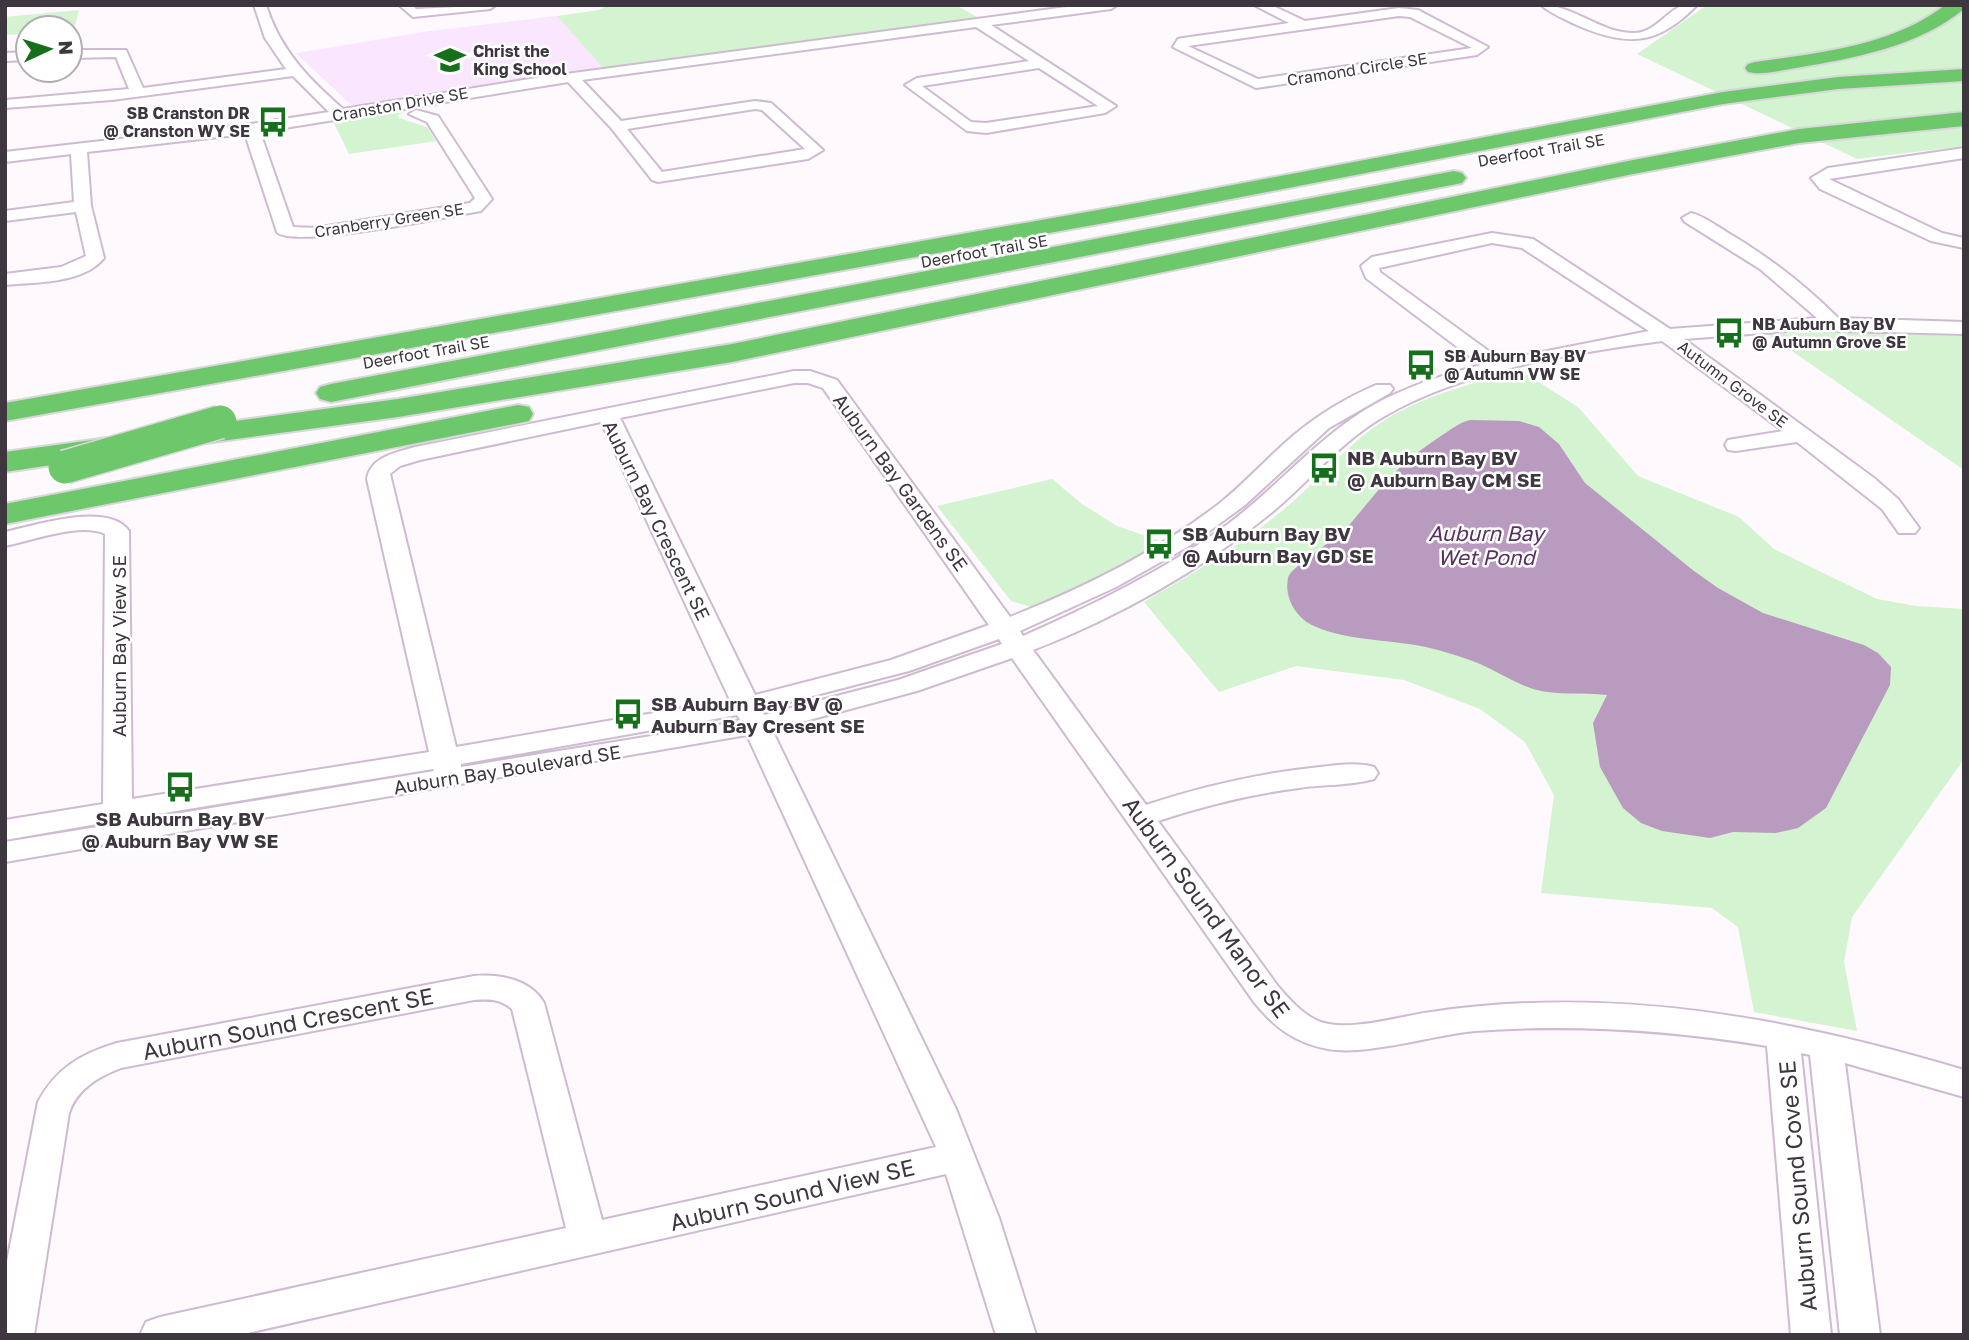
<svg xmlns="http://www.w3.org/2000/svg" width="1969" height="1340" viewBox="0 0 1969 1340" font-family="'Golos Text',sans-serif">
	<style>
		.built { fill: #fae6fe }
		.green { fill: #d3f3d1 }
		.water { fill: #b89bbe }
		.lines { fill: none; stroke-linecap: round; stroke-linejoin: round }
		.minor-casing { stroke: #cebbd1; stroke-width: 4 }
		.highway-casing { stroke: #d8d7d9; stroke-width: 4 }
		.minor { fill: #fff; fill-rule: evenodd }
		.highway { fill: #6dc76b; fill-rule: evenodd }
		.highway-bridge-casing { stroke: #d8d7d9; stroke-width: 36; stroke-linecap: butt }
		.highway-bridge { stroke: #6dc76b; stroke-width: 33 }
		.labels { text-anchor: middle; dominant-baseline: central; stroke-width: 5; stroke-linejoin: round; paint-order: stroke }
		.far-poi-label { font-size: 16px; font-weight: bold; fill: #3e3740; stroke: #fff; text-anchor: start }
		.far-street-label { font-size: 16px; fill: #3e3740; stroke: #fff }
		.poi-label { font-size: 19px; font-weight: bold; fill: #3e3740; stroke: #fff; text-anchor: start }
		.street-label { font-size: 19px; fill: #3e3740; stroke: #fff }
		.water-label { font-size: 21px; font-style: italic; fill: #593261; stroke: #fff }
		.near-street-label { font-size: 23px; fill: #3e3740; stroke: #fff }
	</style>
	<rect width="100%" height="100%" fill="#fdf9fd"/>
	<polygon class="built" points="557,16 603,68 433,92 366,105 351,105 296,53 423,32"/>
	<g class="green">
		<polygon points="608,5 956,5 979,18 603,68 557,16 599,10"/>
		<polygon points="1707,5 1964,5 1964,146 1857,159 1637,54"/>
		<polygon points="79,10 73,33 70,33 70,28 28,28 28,34 5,35 5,17"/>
		<polygon points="407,107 410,109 398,115 399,118 427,127 436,141 349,154 333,121"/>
		<polygon points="1836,332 1964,336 1964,470 1767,334"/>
		<path d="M 1521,371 L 1578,407 L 1638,476 L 1739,517 L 1774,549 L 1877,599 L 1916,606 L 1964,609 L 1964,759 L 1852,917 L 1844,962 L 1857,1031 L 1754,1012 L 1738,927 L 1712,908 L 1541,893 L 1554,795 L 1525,742 L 1480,709 L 1404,680 L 1296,666 L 1219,692 L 1144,602 C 1195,572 1245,543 1290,504 C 1325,474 1353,437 1395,414 C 1434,393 1478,381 1521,371 Z"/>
		<polygon points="1052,479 1082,504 1117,526 1166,543 1092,583 1034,608 1011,601 937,506"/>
	</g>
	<path class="water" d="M 1470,420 L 1519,421 L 1539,427 L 1559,444 L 1585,483 L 1694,571 L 1718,588 L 1763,613 L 1864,645 L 1878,653 L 1891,667 L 1890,685 L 1826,808 L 1798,828 L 1776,833 L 1733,832 L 1710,838 L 1662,831 L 1641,823 L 1623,808 L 1600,767 L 1593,723 L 1607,695 C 1583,692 1558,696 1533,689 C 1515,683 1498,672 1480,664 C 1466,658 1449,653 1434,649 C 1397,639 1349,642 1314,626 C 1296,618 1284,598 1288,578 C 1290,567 1340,537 1351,523 C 1381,487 1397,465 1438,438 C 1449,431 1458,423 1470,420 Z"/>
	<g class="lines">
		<g class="minor-casing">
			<g id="minor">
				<path d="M 254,5 L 266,5 C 280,50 309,79 343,109 L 536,78 L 1081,5 L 1117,5 L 1111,9 L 991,25 L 1116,106 L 1105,113 L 986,133 L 967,131 L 905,85 L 917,78 L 1029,61 L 976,27 L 582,80 L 621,121 L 755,101 L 771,103 L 823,150 L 808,159 L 658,182 L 652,180 L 612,129 L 568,82 L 260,132 L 293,227 L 315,228 L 470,203 L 475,198 L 427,122 L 409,114 L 416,110 L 438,116 L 492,199 L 481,211 L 475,212 C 446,217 292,249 277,232 L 245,134 L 87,152 L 91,206 L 104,258 C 83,284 35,282 5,285 L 5,274 L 61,267 L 86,256 L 76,212 L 5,221 L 5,211 L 74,202 L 71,154 L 5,162 L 5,152 L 251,124 L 329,112 L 293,76 L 112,100 L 5,108 L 5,100 L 129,89 L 116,57 L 70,58 L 70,50 L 126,50 L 143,88 L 286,69 L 265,38 ZM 1039,68 L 1098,106 L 986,123 L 971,122 L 922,86 ZM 755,109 L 762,110 L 805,149 L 662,172 L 627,129 Z"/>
				<polygon points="399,5 412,5 416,9 496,5 490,9 413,17"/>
				<path d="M 1254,5 L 1271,5 L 1305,21 L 1399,8 L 1418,10 L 1488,47 L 1477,55 L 1256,88 L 1173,47 L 1178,39 L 1183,38 L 1289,23 ZM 1399,16 L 1410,17 L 1472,48 L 1258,79 L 1188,46 Z"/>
				<path d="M 1541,5 C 1574,5 1600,33 1634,33 C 1654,33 1665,13 1681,6 C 1685,4 1692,5 1697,5 C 1658,45 1629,47 1579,26 C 1567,20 1551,14 1541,5 Z"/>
				<polygon points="28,52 28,60 5,61 5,53"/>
				<polygon points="1964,148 1964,158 1829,179 1942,233 1964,238 1964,248 1931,241 1820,189 1811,178 1828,168"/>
				<path d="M 1691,213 C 1703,216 1714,224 1725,231 C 1766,255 1804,284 1838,318 L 1964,322 L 1964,334 L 1802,330 L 1684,339 L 1874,478 L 1898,499 L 1919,528 L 1915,533 L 1899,533 L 1882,509 L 1797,442 L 1736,451 L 1728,450 L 1725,445 L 1728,440 L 1783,431 L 1662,341 C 1572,353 1463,370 1383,417 C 1340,442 1309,482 1271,513 C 1201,570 1118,617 1033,650 L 1146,805 C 1203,786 1261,773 1320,767 C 1338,765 1357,762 1374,767 L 1378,773 L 1374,779 C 1350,786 1324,784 1299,788 C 1251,794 1204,806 1158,821 L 1277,985 C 1288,998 1300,1012 1316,1020 C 1344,1034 1400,1016 1431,1012 C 1611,985 1792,1018 1964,1070 L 1964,1097 L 1845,1063 L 1880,1335 L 1840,1335 L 1810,1055 L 1801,1053 L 1831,1335 L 1791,1335 L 1767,1046 C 1670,1030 1573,1024 1475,1031 C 1433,1035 1366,1056 1328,1049 C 1295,1043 1274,1027 1254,1002 L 1012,658 L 917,691 L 772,730 L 956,1109 L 999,1218 L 1036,1335 L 996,1335 L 946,1174 L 239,1335 L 140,1335 L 146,1322 L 160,1317 L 566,1228 L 512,1009 C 500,999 489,999 474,1000 L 121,1068 C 98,1077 77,1089 69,1113 L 34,1335 L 5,1335 L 5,1272 L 38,1102 C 56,1068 81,1054 117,1043 L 474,976 C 500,974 530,979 544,1003 L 602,1220 L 936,1147 L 747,735 L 5,862 L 5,842 L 103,826 L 103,823 L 5,840 L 5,820 L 103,804 L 105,534 C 81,522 31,541 5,546 L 5,532 C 34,526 108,501 129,531 L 132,799 L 429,752 L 367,479 C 370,457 397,452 415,447 L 794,371 L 810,371 L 837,380 L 1010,617 C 1083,588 1157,552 1220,503 C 1246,482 1269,456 1294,435 C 1319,414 1346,398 1376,385 L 1390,385 L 1393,389 L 1390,393 L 1329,428 L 1245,505 L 1189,546 L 1116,587 L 1020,631 L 1023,636 C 1095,604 1165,570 1228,524 C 1271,492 1306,451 1350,420 C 1389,392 1435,377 1481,365 L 1366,278 L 1361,266 L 1372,257 L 1492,233 L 1533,239 L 1670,329 L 1817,318 L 1760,269 L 1685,222 L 1682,218 ZM 1492,243 L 1522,248 L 1649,331 L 1501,360 L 1380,272 L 1379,268 ZM 794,383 L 808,383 L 823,388 L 989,625 L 891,660 L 755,695 L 620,418 ZM 601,422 L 730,700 L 456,747 L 390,474 L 400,466 L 420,460 ZM 999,639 L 1002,644 L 898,680 L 764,715 L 762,709 L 909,671 ZM 737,715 L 740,720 L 719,725 L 461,767 L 461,764 ZM 433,769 L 434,771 L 133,821 L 133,818 Z"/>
			</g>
		</g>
		<g class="highway-casing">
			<g id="highway">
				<path d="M 1945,5 L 1964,5 L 1964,9 C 1918,47 1854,58 1796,68 C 1781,70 1763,76 1748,72 L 1745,68 L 1748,64 L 1755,62 C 1818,53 1893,46 1945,5 Z"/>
				<polygon points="1964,69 1964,81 1838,89 1723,104 1143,216 5,421 5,403 1143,202 1723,92 1838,77"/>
				<polygon points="1964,112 1964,126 1799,143 1633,174 732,362 398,417 184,446 173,444 168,437 173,430 184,428 398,399 732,344 1633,160 1799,129"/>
				<polygon points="1454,171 1462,173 1466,178 1462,183 331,402 320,399 316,393 320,387 331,384"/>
				<polygon points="518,405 529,407 533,414 529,421 5,524 5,504"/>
				<polygon points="107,438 118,441 123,448 118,455 5,472 5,452"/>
			</g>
		</g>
		<use href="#minor" class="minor"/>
		<use href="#highway" class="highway"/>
		<g class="highway-bridge-casing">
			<polyline id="highway-bridge" points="65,467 220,422"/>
		</g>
		<use href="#highway-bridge" class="highway-bridge"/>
	</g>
	<defs>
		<g id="school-bare" transform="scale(2.415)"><path d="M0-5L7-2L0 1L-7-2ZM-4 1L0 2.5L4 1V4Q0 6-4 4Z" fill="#166f1a" stroke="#fff" stroke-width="2.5" paint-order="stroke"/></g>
		<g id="bus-bare" transform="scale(2.415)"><path d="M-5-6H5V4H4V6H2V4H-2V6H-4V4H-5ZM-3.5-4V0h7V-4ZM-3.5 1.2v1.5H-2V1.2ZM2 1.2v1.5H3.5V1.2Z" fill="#166f1a" stroke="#fff" stroke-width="2.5" paint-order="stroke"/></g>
	</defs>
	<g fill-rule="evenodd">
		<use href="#school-bare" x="450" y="60"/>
		<use href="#bus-bare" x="273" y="122"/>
		<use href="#bus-bare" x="1729" y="333"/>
		<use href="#bus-bare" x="1421" y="365"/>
		<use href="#bus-bare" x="1324" y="468"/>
		<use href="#bus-bare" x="1159" y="544"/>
		<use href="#bus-bare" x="628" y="714"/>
		<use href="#bus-bare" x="180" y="787"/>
	</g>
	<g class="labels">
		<g class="far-poi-label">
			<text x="473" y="51">Christ the<tspan x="473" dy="18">King School</tspan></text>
			<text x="250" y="113" text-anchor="end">SB Cranston DR<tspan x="250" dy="18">@ Cranston WY SE</tspan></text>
			<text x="1752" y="324">NB Auburn Bay BV<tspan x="1752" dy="18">@ Autumn Grove SE</tspan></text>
			<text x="1444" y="356">SB Auburn Bay BV<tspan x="1444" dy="18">@ Autumn VW SE</tspan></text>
		</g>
		<g class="far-street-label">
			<text transform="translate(1357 69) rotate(-9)">Cramond Circle SE</text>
			<text transform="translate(400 104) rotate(-10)">Cranston Drive SE</text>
			<text transform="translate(1541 150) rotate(-10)">Deerfoot Trail SE</text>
			<text transform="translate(389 220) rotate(-9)">Cranberry Green SE</text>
			<text transform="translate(984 251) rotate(-10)">Deerfoot Trail SE</text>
			<text transform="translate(426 352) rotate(-10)">Deerfoot Trail SE</text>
			<text transform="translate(1733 384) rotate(37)">Autumn Grove SE</text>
		</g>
		<g class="poi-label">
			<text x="1347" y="457">NB Auburn Bay BV<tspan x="1347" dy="22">@ Auburn Bay CM SE</tspan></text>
			<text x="1182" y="533">SB Auburn Bay BV<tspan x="1182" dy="22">@ Auburn Bay GD SE</tspan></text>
			<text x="651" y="703">SB Auburn Bay BV @<tspan x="651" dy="22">Auburn Bay Cresent SE</tspan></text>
			<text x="180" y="818" text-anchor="middle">SB Auburn Bay BV<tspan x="180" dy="22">@ Auburn Bay VW SE</tspan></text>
		</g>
		<g class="street-label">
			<text transform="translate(901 482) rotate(54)">Auburn Bay Gardens SE</text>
			<text transform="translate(657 520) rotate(64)">Auburn Bay Crescent SE</text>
			<text transform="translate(118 646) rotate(-90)">Auburn Bay View SE</text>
			<text transform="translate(507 769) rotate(-9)">Auburn Bay Boulevard SE</text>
		</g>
		<g class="water-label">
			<text x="1486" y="533">Auburn Bay<tspan x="1486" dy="24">Wet Pond</tspan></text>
		</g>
		<g class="near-street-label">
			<text transform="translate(1207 907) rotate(54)">Auburn Sound Manor SE</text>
			<text transform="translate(288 1023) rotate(-11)">Auburn Sound Crescent SE</text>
			<text transform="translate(1797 1186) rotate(-95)">Auburn Sound Cove SE</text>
			<text transform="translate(792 1194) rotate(-13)">Auburn Sound View SE</text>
		</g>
	</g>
	<rect width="1969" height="1340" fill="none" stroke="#3e3740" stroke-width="14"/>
	<g transform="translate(49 49) rotate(86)"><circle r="33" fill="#ffffff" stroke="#b2afb3" stroke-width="2"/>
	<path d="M0-5L12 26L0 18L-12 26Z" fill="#166f1a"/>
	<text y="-10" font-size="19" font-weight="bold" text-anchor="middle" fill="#3e3740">N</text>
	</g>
</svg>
